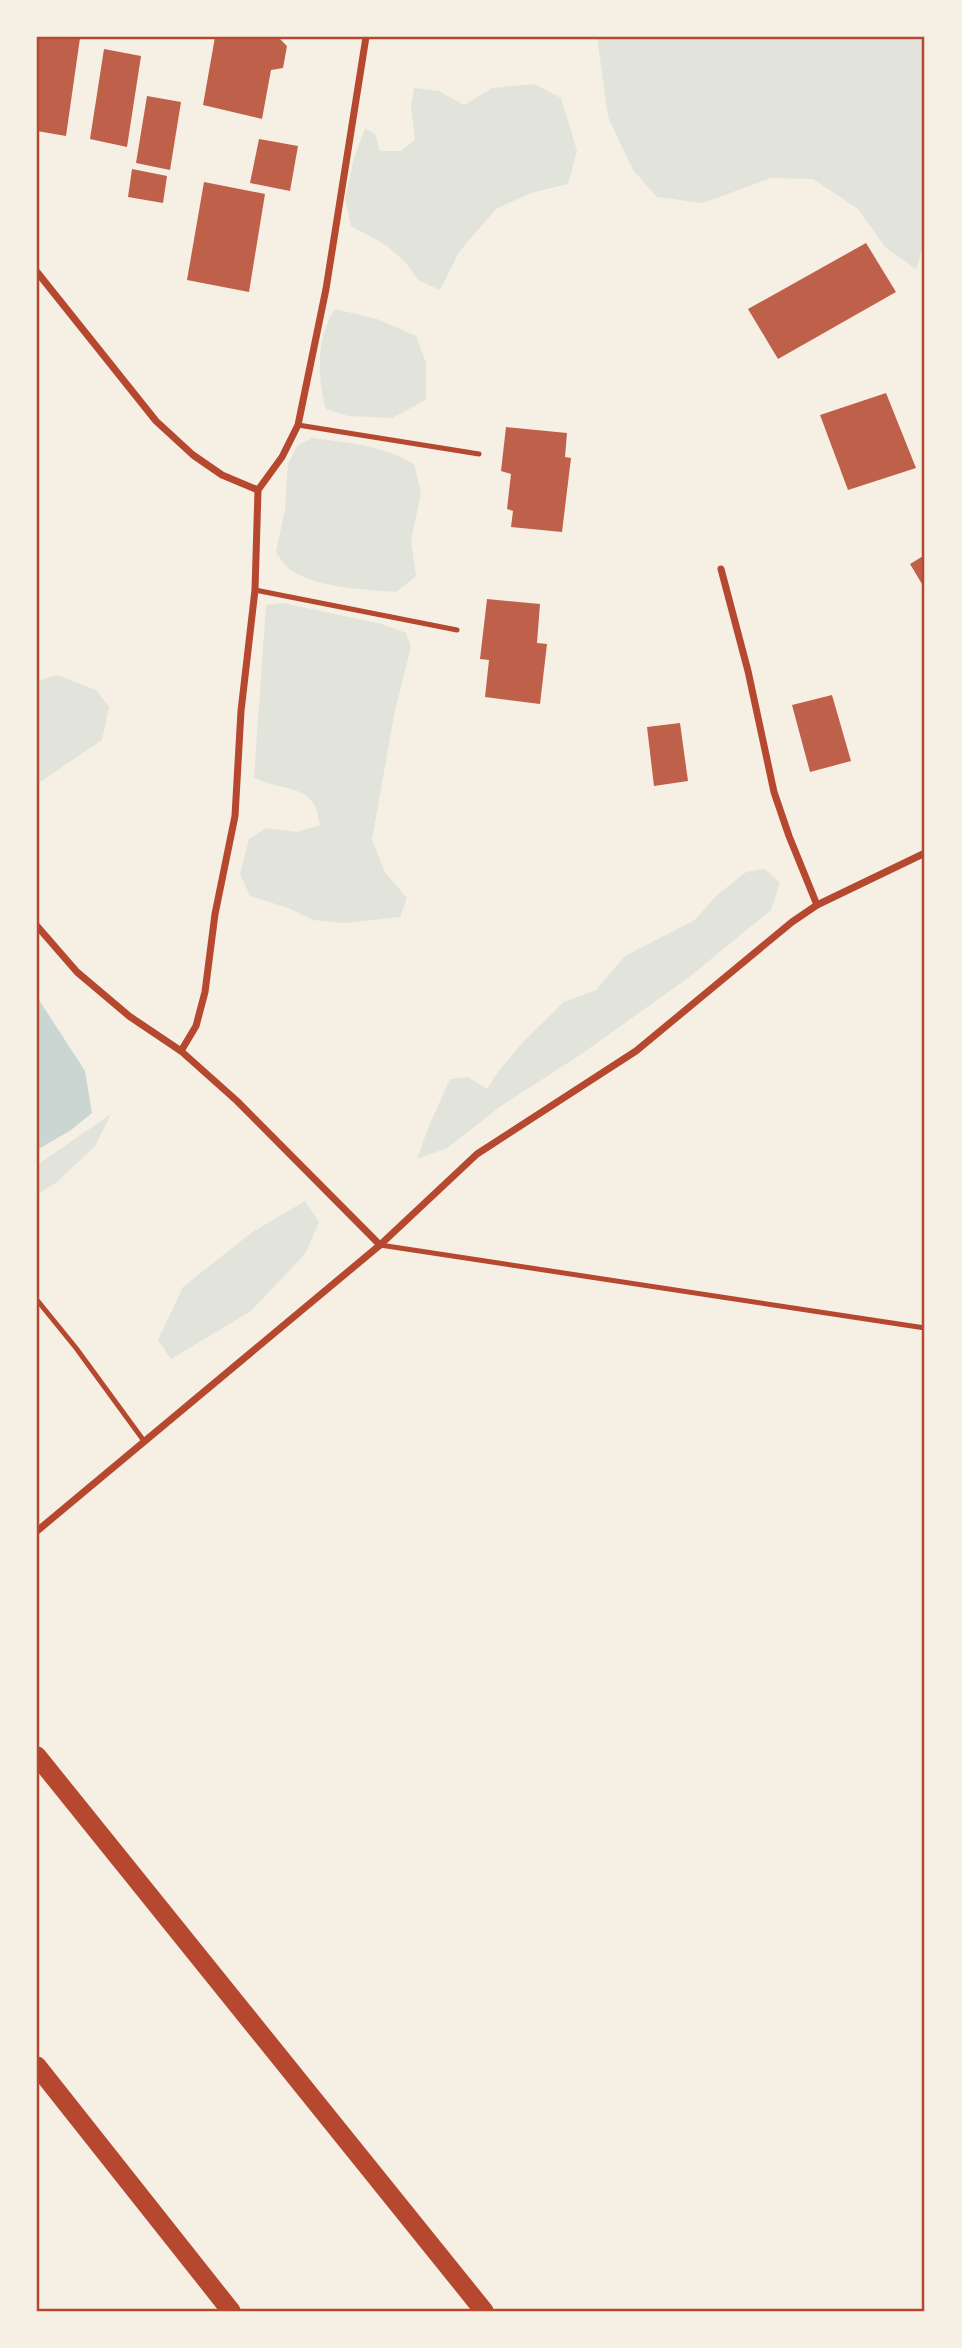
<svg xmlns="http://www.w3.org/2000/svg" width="962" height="2348" viewBox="0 0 962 2348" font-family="Montserrat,sans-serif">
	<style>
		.green { fill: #e2e4dc }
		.water { fill: #c9d6d2 }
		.building { fill: #bf614a }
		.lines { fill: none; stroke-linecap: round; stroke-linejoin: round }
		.service { stroke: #b5482f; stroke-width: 5 }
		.minor { stroke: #b5482f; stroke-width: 7 }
		.trunk { stroke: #b5482f; stroke-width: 19 }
		.neatline { fill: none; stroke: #b5482f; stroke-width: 2.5 }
	</style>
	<rect width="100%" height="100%" fill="#f6efe4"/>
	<g class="green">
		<polygon points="597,37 925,37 925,241 916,269 886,248 858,209 813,179 771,178 703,203 657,197 633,170 608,117"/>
		<polygon points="534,84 561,98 577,151 568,184 531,193 496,209 459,252 440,290 418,280 406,263 386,245 351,226 345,199 354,158 365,128 375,134 380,151 401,151 415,140 411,107 414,88 439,91 464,105 492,88"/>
		<path d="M 335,309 L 377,319 L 416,336 L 426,363 L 426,400 L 392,418 L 348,416 L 326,409 C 317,377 316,337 335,309 Z"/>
		<path d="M 312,438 C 350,443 381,445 414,464 L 421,493 L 411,541 L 416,576 L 396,592 C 366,590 308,587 286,566 C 282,562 279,556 276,552 L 285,509 L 288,464 L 297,446 Z"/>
		<path d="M 283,603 L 382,624 L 406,633 L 411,647 L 394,715 L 372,840 L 385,872 L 407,898 L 400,917 L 345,923 L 313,920 L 288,908 L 250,896 L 240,874 L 249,839 L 266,828 L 297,832 L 320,825 C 318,818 317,808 313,802 C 298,784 272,789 254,777 L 266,605 Z"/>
		<polygon points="57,675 96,690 109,707 102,740 37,784 37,681"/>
		<polygon points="765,869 780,883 771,910 688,978 580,1055 501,1106 447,1148 417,1159 428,1128 450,1079 468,1077 487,1089 497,1073 523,1042 564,1002 596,990 625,956 695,920 716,896 746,872"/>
		<polygon points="111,1114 95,1146 57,1182 37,1195 37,1165"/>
		<polygon points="305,1201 319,1222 305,1254 251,1311 171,1359 158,1340 183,1287 251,1233"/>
	</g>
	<polygon class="water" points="37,997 85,1071 92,1113 71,1130 37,1150"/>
	<g class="building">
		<polygon points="37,37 80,38 66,136 37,131"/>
		<polygon points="215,37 278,37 287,46 283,68 271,70 262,119 203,105"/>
		<polygon points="104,49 141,56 127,147 90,139"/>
		<polygon points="147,96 181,102 170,170 136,163"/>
		<polygon points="259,139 298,146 290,191 250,183"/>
		<polygon points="132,169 167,176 163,203 128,197"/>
		<polygon points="204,182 265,194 249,292 187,280"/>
		<polygon points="866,243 896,292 778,359 748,309"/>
		<polygon points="886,393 916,468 848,490 820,415"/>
		<polygon points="506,427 567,433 565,457 571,458 562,532 511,527 513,511 507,509 511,474 501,471"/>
		<polygon points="925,555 925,589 910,564"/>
		<polygon points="487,599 540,604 537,643 547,644 540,704 485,697 489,660 480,659"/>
		<polygon points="832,695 851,761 810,772 792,705"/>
		<polygon points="680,723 688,781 654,786 647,727"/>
	</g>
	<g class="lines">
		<g class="service">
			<polyline points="298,425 479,454"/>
			<polyline points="255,590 457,630"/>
			<polyline points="380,1245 925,1328"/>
			<polyline points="37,1300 76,1348 144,1441"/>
		</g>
		<g class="minor">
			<polyline points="366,37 326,289 298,425 282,457 258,490 255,590 241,711 235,816 215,914 205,992 196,1026 181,1051 237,1101 380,1245"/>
			<polyline points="37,272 156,421 193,455 222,475 258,490"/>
			<polyline points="721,569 748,671 774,792 789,836 817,905"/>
			<polyline points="37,926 77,972 129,1016 181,1051"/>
			<polyline points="37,1531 380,1245 477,1154 636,1051 792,922 817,905 925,853"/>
		</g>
		<g class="trunk">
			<polyline points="37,1756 484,2311"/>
			<polyline points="37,2066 231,2311"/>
		</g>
	</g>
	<rect width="962" height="2348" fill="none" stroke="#f6efe4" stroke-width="77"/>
	<rect x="38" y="38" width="885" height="2272" class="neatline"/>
</svg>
